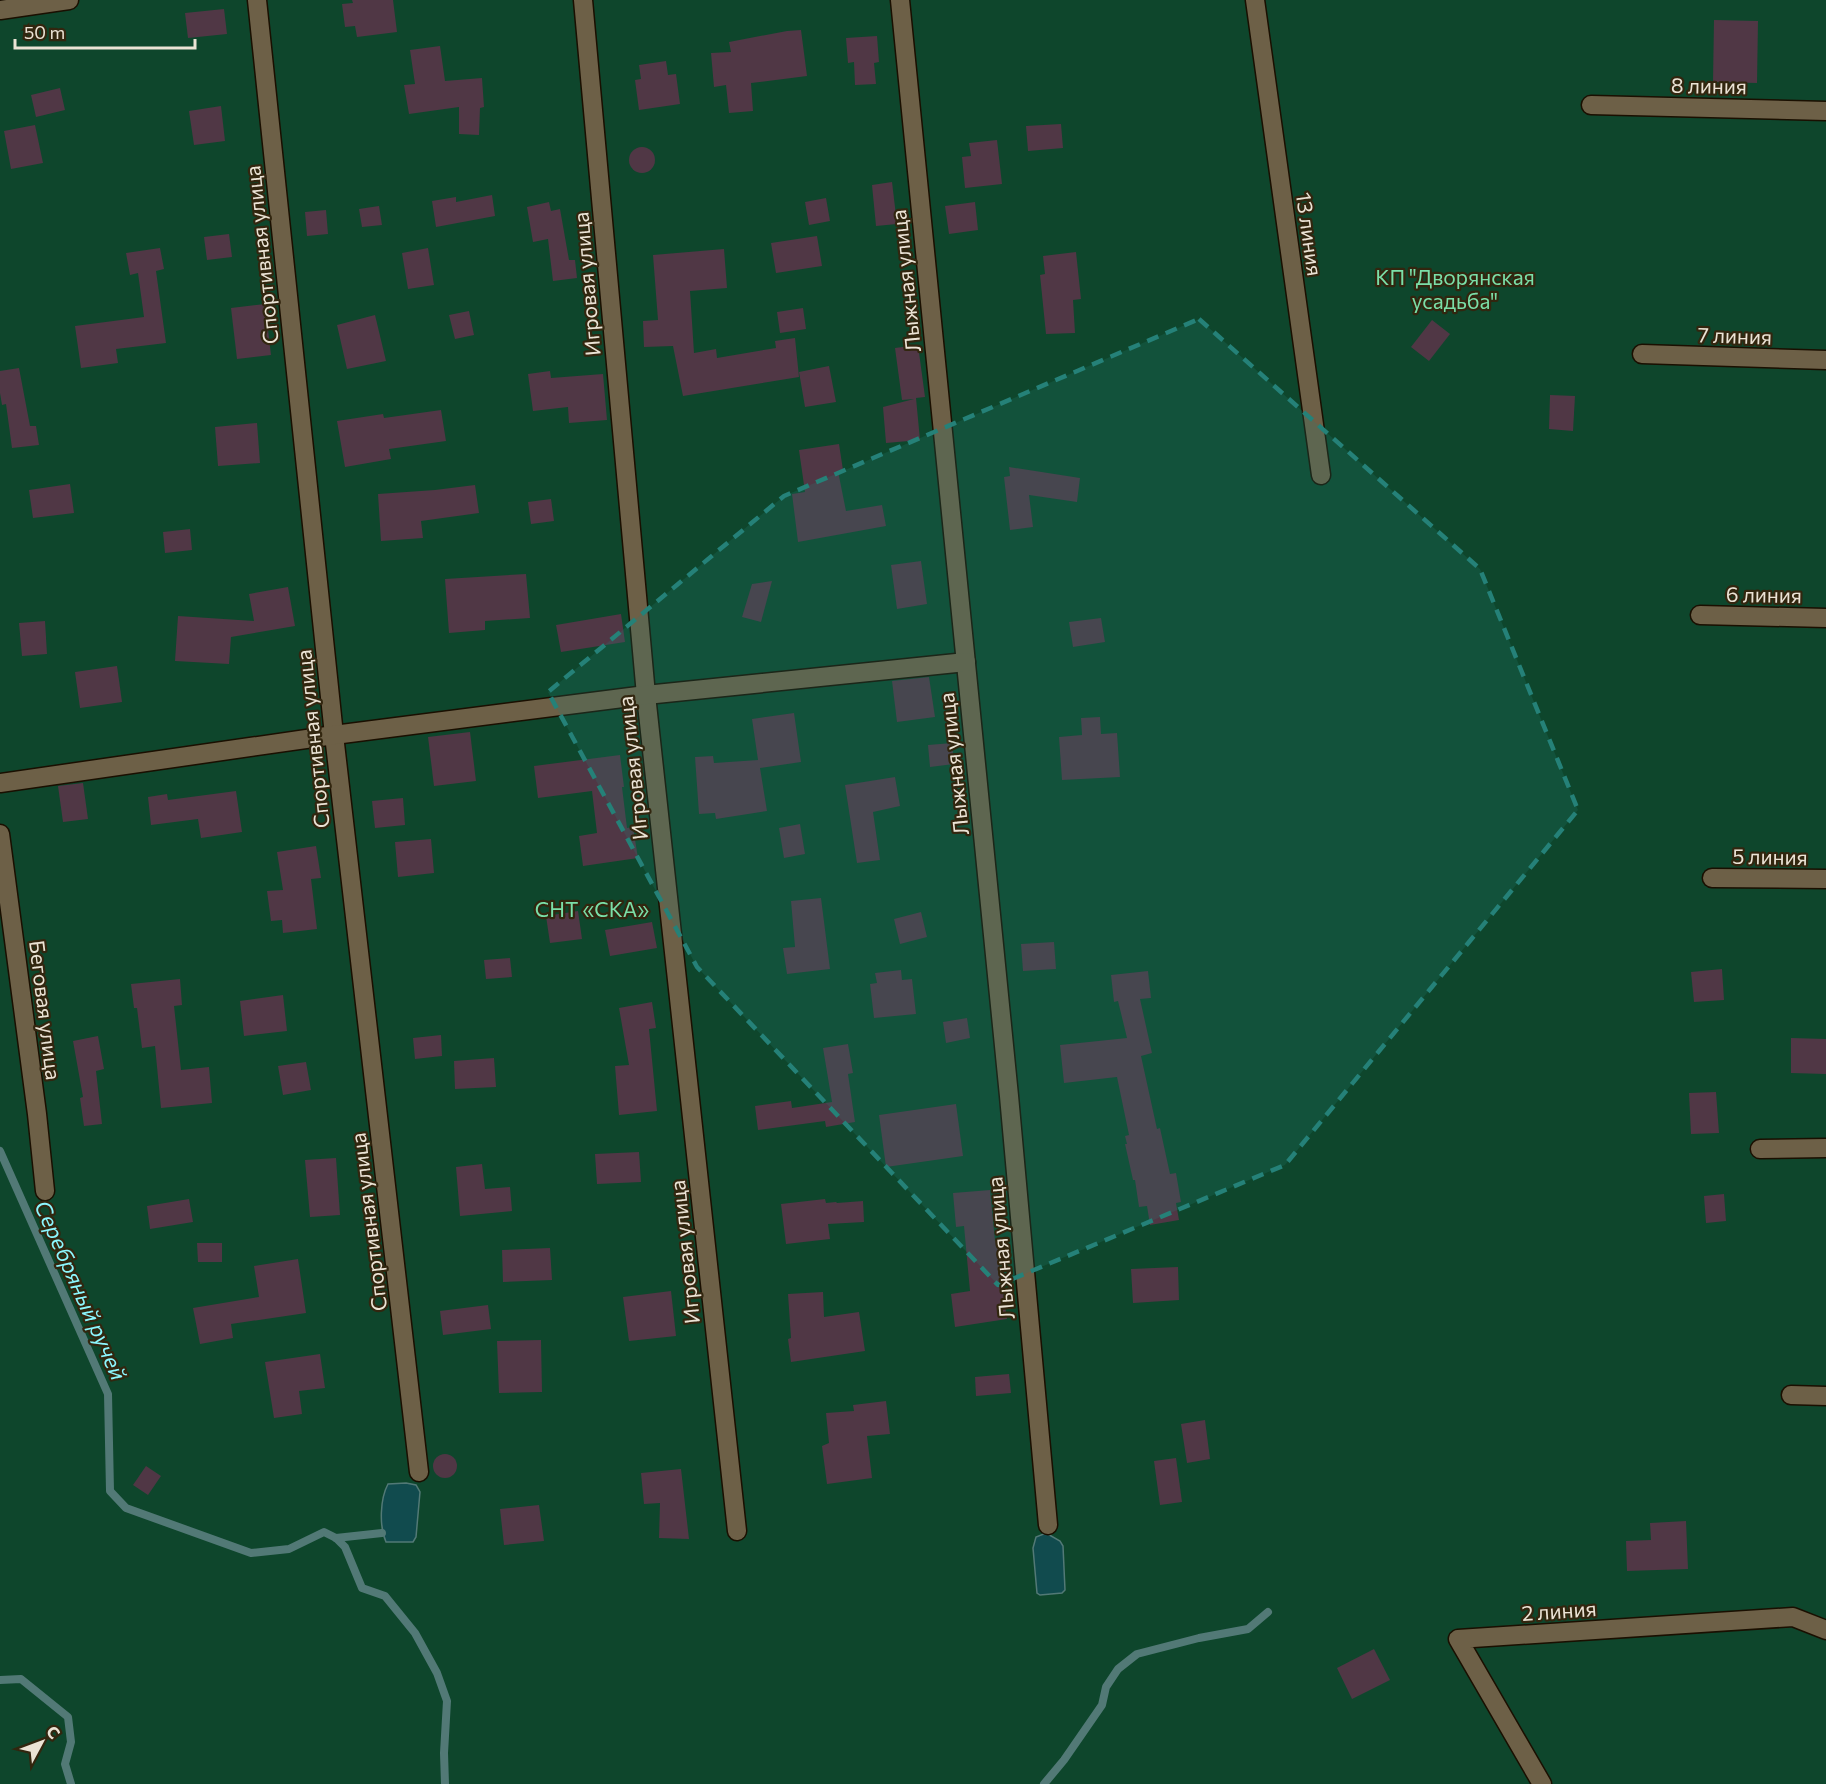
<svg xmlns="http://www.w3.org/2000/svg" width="1826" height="1784" viewBox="0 0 1826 1784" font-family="Commissioner,sans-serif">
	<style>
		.green { fill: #0e462c; fill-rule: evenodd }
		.water { fill: #114b4e; stroke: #527976; stroke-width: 1.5 }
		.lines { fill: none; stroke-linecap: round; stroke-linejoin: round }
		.stream { stroke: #527976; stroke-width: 8 }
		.building { fill: #503745 }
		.minor-casing { stroke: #1a0f00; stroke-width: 21 }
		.minor { stroke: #6d6047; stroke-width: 18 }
		.marked { fill: #258178; fill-opacity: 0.2; stroke: #258178; stroke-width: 4.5; stroke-dasharray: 12 8; stroke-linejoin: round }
		.labels { text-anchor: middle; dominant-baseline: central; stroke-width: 4.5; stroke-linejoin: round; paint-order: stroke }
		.street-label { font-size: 21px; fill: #ebe3d5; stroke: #32260f }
		.park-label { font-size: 21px; fill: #7adfa8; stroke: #32260f }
		.water-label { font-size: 22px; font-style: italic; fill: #8bf7fe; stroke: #32260f }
	</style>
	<rect width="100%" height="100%" fill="#32260f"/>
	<path class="green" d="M 0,0 L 1826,0 L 1826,1784 L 0,1784 ZM 1036,1537 L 1063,1546 L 1065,1590 L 1040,1595 L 1037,1592 L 1033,1548 Z"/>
	<g class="water">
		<path d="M 406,1483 L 416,1485 L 420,1492 L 416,1537 L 413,1542 L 386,1542 C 379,1526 380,1499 388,1484 Z"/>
		<polygon points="1046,1533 1060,1541 1063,1546 1065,1590 1062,1593 1040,1595 1037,1593 1033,1548 1036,1537"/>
	</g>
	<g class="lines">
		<g class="stream">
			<polyline points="0,1151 108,1394 110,1491 126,1508 251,1553 289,1549 324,1532 336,1538 345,1547 362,1588 385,1596 415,1633 437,1673 447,1701 444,1753 445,1784"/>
			<polyline points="336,1538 382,1533"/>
			<polyline points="0,1680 21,1679 68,1717 71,1742 65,1764 71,1784"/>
			<polyline points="1044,1784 1064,1760 1102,1705 1106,1687 1118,1669 1137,1654 1199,1638 1248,1629 1268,1612"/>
		</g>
	</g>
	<g class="building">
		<polygon points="352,0 393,0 397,32 357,37 355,26 345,27 342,4 353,3"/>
		<polygon points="224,9 227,34 188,38 185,13"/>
		<polygon points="1714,20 1758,21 1757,83 1713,82"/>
		<polygon points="801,30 807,76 751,83 753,111 729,113 726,85 714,87 711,53 731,52 729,42 787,31"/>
		<polygon points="877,36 879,62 874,63 876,84 855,85 854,62 848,63 846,38"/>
		<polygon points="440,46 445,81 482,78 484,107 480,108 479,135 459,134 459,107 409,114 404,85 415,84 410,50"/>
		<polygon points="666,61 668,75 676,74 680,104 639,110 635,80 641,79 639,65"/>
		<polygon points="60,88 65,110 36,117 31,95"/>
		<polygon points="221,106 225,141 194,145 189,111"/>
		<polygon points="1061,124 1063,148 1028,151 1026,126"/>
		<polygon points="35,125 43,163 11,169 4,131"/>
		<polygon points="997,140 1002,184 965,188 962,157 971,156 969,143"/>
		<circle cx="642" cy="160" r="13"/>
		<polygon points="892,182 897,224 876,226 872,185"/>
		<polygon points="492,195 495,216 436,227 432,201 456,197 456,202"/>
		<polygon points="826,198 830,221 809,225 805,202"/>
		<polygon points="549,202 551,211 560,209 569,260 575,260 577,278 553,281 548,239 533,242 527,207"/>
		<polygon points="975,202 978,230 949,234 945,206"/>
		<polygon points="379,206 382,225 362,227 359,209"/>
		<polygon points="326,210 328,234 307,236 305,212"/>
		<polygon points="229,234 232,257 207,260 204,237"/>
		<polygon points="817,236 822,266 776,273 771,243"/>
		<polygon points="160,248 164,269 156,271 166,343 116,349 118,363 81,368 75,326 144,317 138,273 130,275 126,253"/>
		<polygon points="428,248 434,285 408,289 402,253"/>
		<polygon points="724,249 727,288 690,291 694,353 716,349 717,358 776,348 775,341 795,338 799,377 683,396 673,346 644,347 643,321 658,320 653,255"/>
		<polygon points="1076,252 1081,299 1073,300 1075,333 1046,334 1040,275 1045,274 1043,256"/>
		<polygon points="265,304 271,355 237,359 231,308"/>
		<polygon points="803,308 806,329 780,333 777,312"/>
		<polygon points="469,311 474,335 455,339 449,315"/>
		<polygon points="375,315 386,361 347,369 337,325"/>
		<polygon points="1432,320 1450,334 1429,361 1411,347"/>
		<polygon points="918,345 925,397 916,398 920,440 886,443 883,407 914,399 902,400 895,348"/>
		<polygon points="829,366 836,402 805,407 799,372"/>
		<polygon points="19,368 30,426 36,426 39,445 12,448 6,404 2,405 0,393 0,371"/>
		<polygon points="550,371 551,378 603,374 607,420 569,423 568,407 533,411 528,374"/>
		<polygon points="1550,395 1575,396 1573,431 1549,429"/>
		<polygon points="441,410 446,441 389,449 391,459 345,467 337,421 383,414 384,418"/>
		<polygon points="257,423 260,463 218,466 215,427"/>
		<polygon points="839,444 843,470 838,471 846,511 882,505 886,526 798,542 792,494 805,492 799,450"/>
		<polygon points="1009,467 1080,478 1077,502 1029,495 1033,527 1010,530 1004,477 1010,476"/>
		<polygon points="70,484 74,513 33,518 29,490"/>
		<polygon points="475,485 479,513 421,521 423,538 381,541 378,494 435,490"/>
		<polygon points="551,499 554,521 531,524 528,502"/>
		<polygon points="190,529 192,550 165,553 163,532"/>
		<polygon points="921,561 927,604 897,609 891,565"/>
		<polygon points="526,574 530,618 485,621 485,630 449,633 445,579"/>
		<polygon points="772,581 761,622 742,617 752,584"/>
		<polygon points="288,587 295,626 231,637 229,664 175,661 178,616 254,621 249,594"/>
		<polygon points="621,614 625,642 561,652 556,625"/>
		<polygon points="1101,618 1105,642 1073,647 1069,622"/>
		<polygon points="45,621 47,654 22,656 19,623"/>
		<polygon points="117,666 122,702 80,708 75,672"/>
		<polygon points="929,677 935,717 897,722 892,681"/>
		<polygon points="794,713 801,762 760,768 767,811 716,819 715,813 699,814 695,757 713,756 714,763 758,760 752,719"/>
		<polygon points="1100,717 1101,734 1117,733 1120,777 1062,780 1059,737 1082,735 1081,718"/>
		<polygon points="470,732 476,781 434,786 428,737"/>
		<polygon points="952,743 954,764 930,767 928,745"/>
		<polygon points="620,755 624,787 622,787 627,828 633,827 638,858 583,866 579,836 597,833 592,791 538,798 534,766"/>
		<polygon points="895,777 900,806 873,812 880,860 857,863 845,785"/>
		<polygon points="83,783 88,819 63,822 58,786"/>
		<polygon points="236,791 242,832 201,838 198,819 151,825 148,797 167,794 168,800"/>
		<polygon points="403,798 405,825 375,828 372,801"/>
		<polygon points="800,824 805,854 784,858 779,828"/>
		<polygon points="431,839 434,873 398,877 395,842"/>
		<polygon points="316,846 321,878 311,879 317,929 283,933 282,920 271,921 267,891 283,890 277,852"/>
		<polygon points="821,898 830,969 787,974 783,948 795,947 791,901"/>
		<polygon points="578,911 582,939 550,943 546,916"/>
		<polygon points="921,912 927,937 900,944 894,919"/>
		<polygon points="652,922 657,948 610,956 605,930"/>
		<polygon points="1054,942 1056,969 1023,971 1021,944"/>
		<polygon points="510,958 512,977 486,979 484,960"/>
		<polygon points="1722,969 1724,1000 1694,1002 1691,972"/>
		<polygon points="901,970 902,980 912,979 916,1014 874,1018 870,984 877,983 875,973"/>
		<polygon points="1148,971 1151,998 1140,999 1152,1053 1141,1056 1157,1129 1160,1128 1170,1174 1176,1173 1181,1202 1176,1203 1179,1220 1150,1225 1147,1206 1139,1207 1135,1180 1133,1180 1125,1144 1127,1144 1125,1136 1129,1135 1117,1077 1064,1083 1060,1045 1127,1038 1118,1001 1114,1002 1111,975"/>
		<polygon points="180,979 182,1005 174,1006 181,1070 209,1067 212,1103 161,1108 155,1046 142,1048 137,1008 134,1008 131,984"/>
		<polygon points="283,995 287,1031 244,1036 240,1001"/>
		<polygon points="652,1002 656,1028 649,1029 657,1111 619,1115 615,1066 629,1065 619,1008"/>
		<polygon points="967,1018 970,1038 946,1043 943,1022"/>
		<polygon points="441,1035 442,1056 415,1059 413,1038"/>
		<polygon points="98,1036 104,1069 96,1071 102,1124 84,1126 80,1098 83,1097 73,1041"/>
		<polygon points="1791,1038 1826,1039 1826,1074 1791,1073"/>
		<polygon points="848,1044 853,1073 848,1074 855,1122 826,1127 825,1121 758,1130 755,1106 791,1101 792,1108 832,1102 823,1048"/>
		<polygon points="494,1058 496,1087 455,1089 454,1061"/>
		<polygon points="306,1062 311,1090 283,1095 278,1066"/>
		<polygon points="1716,1092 1719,1133 1691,1134 1689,1093"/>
		<polygon points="956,1104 963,1156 886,1167 879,1115"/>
		<polygon points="639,1152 641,1182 597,1184 595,1154"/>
		<polygon points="336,1158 340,1215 310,1217 305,1160"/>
		<polygon points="482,1164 485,1189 510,1187 512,1211 460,1216 456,1167"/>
		<polygon points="990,1190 995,1241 1001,1240 1003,1263 999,1264 1007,1319 955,1327 951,1294 970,1291 964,1226 956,1227 953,1193"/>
		<polygon points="1724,1194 1726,1221 1706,1223 1704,1196"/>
		<polygon points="189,1199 193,1222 150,1229 147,1206"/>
		<polygon points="825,1199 826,1203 836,1202 837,1203 863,1201 864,1222 828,1224 830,1239 786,1244 781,1204"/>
		<polygon points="197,1243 222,1243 222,1262 198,1262"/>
		<polygon points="550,1248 552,1280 503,1282 502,1250"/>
		<polygon points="298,1259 306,1313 231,1324 233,1338 200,1344 193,1308 259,1297 254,1266"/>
		<polygon points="1178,1267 1179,1300 1133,1303 1131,1269"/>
		<polygon points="671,1291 676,1336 629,1341 623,1297"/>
		<polygon points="823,1292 824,1317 859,1312 865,1351 791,1362 788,1339 791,1338 788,1294"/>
		<polygon points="488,1305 491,1329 443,1335 440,1311"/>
		<polygon points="541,1340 542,1392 499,1393 497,1341"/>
		<polygon points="320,1354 325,1388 299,1391 302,1414 274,1418 265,1362"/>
		<polygon points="1009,1374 1011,1393 976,1396 975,1377"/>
		<polygon points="886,1401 890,1434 867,1436 872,1478 827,1484 822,1446 829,1443 826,1413 854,1411 853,1405"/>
		<polygon points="1205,1420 1210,1459 1187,1463 1181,1424"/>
		<circle cx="445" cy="1466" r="12"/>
		<polygon points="1176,1458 1182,1502 1160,1505 1154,1461"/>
		<polygon points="146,1466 161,1476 148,1495 133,1485"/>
		<polygon points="681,1469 689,1539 659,1538 660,1503 644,1504 641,1473"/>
		<polygon points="539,1505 544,1541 504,1545 500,1509"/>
		<polygon points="1686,1521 1688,1569 1627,1571 1626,1541 1651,1540 1650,1523"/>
		<polygon points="1374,1649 1390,1680 1352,1699 1337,1668"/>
	</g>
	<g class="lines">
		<g class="minor-casing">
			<g id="minor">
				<polyline points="257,0 334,735 419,1472"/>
				<polyline points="583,0 646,695 737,1531"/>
				<polyline points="900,0 1009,1096 1048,1525"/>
				<polyline points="1255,0 1321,475"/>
				<polyline points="0,10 69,0"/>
				<polyline points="1591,105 1826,111"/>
				<polyline points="1642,354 1826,360"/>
				<polyline points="1700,615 1826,618"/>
				<polyline points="0,783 334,735 646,695 966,662"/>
				<polyline points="0,834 37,1114 45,1191"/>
				<polyline points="1712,878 1826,879"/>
				<polyline points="1760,1149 1826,1148"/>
				<polyline points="1791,1395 1826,1396"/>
				<polyline points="1542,1784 1458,1639 1793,1617 1826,1630"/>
			</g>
		</g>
		<use href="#minor" class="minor"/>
	</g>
	<path class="marked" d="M 1199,319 L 1480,569 L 1578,810 L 1285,1165 L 998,1285 L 697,967 L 548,692 L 784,496 Z"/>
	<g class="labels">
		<g class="street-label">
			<text transform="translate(1709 85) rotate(1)">8 линия</text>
			<text transform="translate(1310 234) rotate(82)">13 линия</text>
			<text transform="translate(261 255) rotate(-96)">Спортивная улица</text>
			<text transform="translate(905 281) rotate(-96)">Лыжная улица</text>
			<text transform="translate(586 284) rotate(-95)">Игровая улица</text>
			<text transform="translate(1735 335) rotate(2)">7 линия</text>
			<text transform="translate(1764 594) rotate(1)">6 линия</text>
			<text transform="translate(312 739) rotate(-96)">Спортивная улица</text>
			<text transform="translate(953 764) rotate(-96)">Лыжная улица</text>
			<text transform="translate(632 768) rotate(-96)">Игровая улица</text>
			<text transform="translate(1770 856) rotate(1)">5 линия</text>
			<text transform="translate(46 1010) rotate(83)">Беговая улица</text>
			<text transform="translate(368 1222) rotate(-97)">Спортивная улица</text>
			<text transform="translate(1000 1248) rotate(-95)">Лыжная улица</text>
			<text transform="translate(684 1252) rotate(-96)">Игровая улица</text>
			<text transform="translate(1559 1610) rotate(-4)">2 линия</text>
		</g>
		<g class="park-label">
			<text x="1455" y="276">КП "Дворянская<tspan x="1455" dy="24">усадьба"</tspan></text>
			<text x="592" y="908">СНТ «СКА»</text>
		</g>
		<g class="water-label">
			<text transform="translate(81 1290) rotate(66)">Серебряный ручей</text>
		</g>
	</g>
	<g transform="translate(42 1742) rotate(49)" stroke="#32260f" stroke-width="4.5" paint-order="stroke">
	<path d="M0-4.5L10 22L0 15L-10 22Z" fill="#ebe3d5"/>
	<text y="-9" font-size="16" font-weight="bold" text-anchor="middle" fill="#ebe3d5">С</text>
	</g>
	<path d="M15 39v9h180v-9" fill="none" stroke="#ebe3d5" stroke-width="3"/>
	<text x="24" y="39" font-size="18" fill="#ebe3d5" stroke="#32260f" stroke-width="4.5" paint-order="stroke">50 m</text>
</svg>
